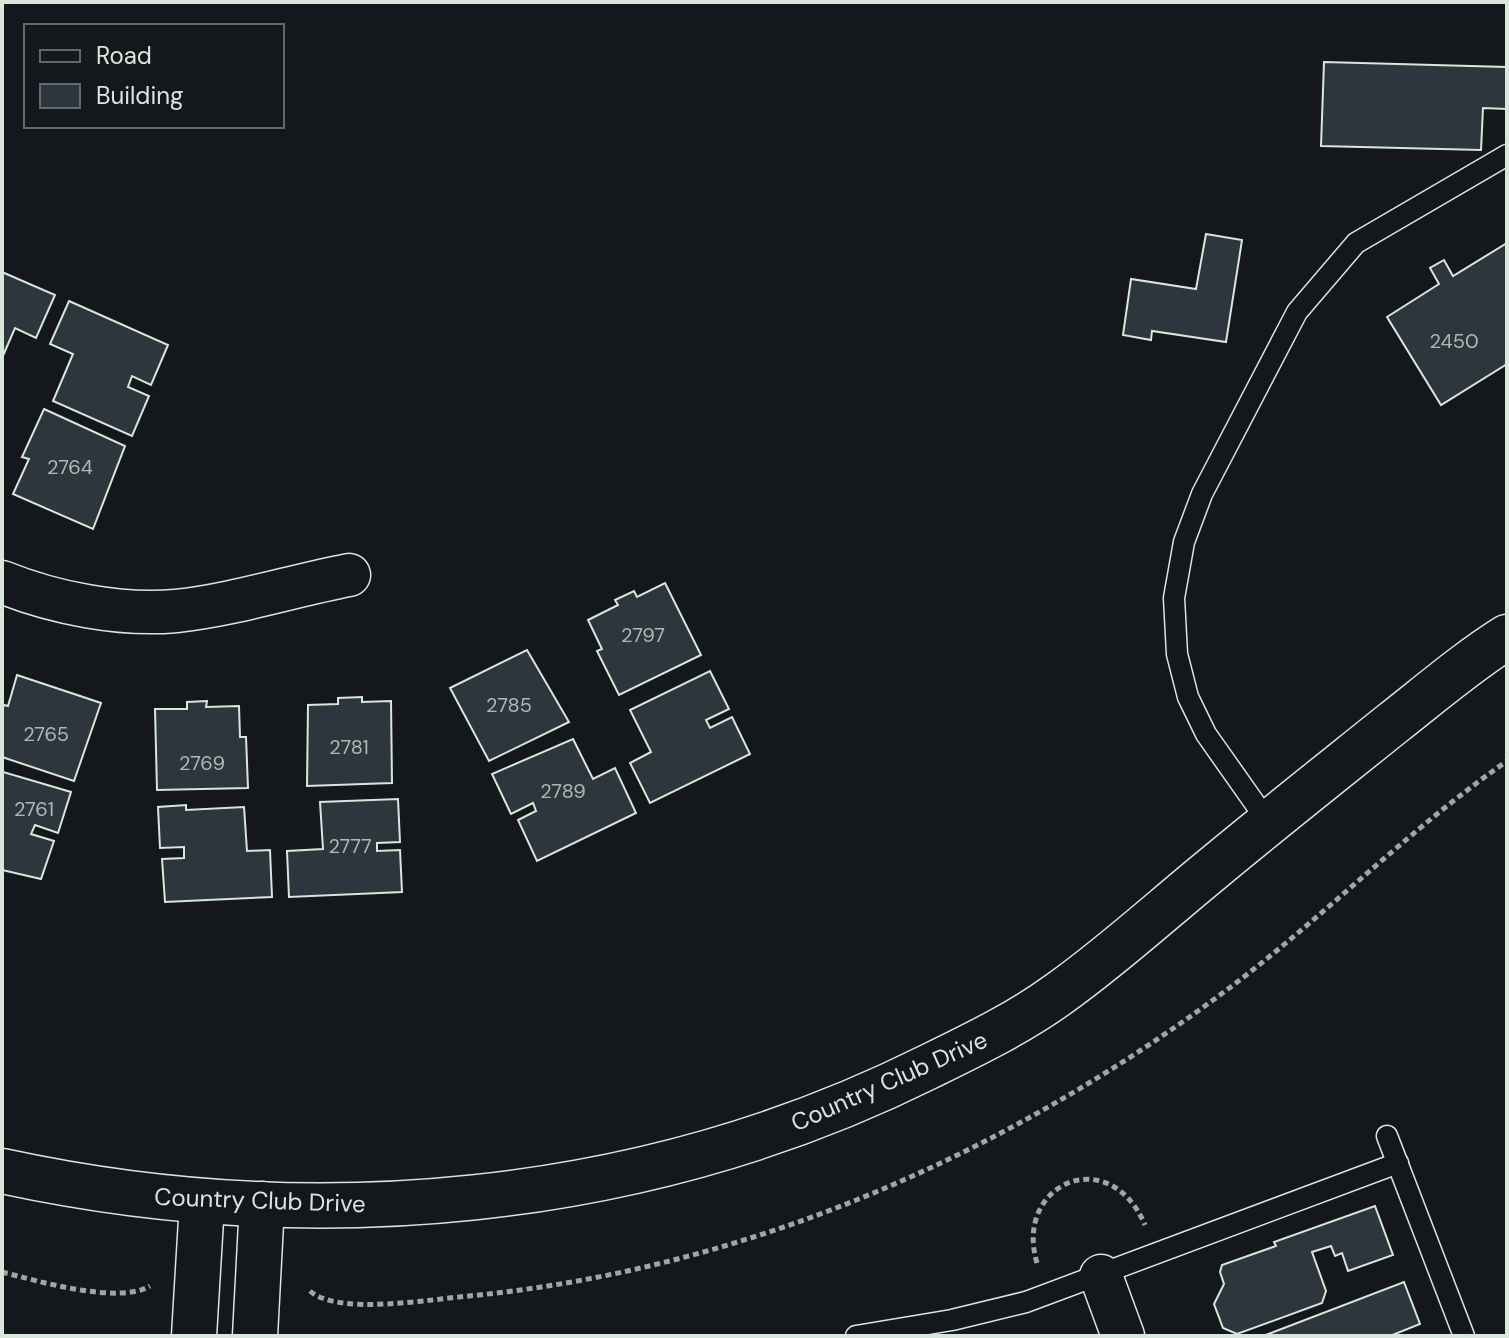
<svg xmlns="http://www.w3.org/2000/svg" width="1509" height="1338" viewBox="0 0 1509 1338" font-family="'DM Sans',sans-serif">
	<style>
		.building { fill: #2c363c; stroke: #d8e6dc; stroke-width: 2 }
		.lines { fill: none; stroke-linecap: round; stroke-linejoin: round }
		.service-casing { stroke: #d8e6dc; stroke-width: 23 }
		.minor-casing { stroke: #d8e6dc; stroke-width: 45 }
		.tertiary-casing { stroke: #d8e6dc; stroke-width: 47 }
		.secondary-casing { stroke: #d8e6dc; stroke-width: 47 }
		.path { stroke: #9da8a2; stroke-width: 5; stroke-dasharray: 6 4; stroke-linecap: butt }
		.service { stroke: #14181c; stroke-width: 20 }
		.minor { stroke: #14181c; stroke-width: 42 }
		.tertiary { stroke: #14181c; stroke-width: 44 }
		.secondary { stroke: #14181c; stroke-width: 44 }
		.labels { text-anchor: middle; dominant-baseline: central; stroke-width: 6; stroke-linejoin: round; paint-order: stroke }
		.number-label { font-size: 20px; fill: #adbab4 }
		.street-label { font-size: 24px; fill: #d8e6dc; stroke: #14181c }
	</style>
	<rect width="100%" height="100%" fill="#14181c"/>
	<g class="building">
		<polygon points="1324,62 1507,67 1507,109 1483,108 1481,150 1321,146"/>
		<polygon points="1206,234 1242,240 1226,342 1152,331 1151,340 1123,335 1131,279 1196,289"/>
		<polygon points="1507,243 1507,364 1441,405 1387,317 1439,284 1430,268 1444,260 1453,276"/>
		<polygon points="2,272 55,295 36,338 15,328 2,358"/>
		<polygon points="69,301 168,345 151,385 132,376 128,387 149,396 132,436 53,401 73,354 50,344"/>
		<polygon points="44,409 125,446 93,529 13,494 29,459 22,457"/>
		<polygon points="665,583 701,655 619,695 597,651 602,649 588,620 618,605 615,600 634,591 637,597"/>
		<polygon points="527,650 569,722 489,761 450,688"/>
		<polygon points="710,671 729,709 706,720 710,728 732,717 750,754 650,803 630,763 651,752 630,710"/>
		<polygon points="17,675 101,703 74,781 2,757 2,710 4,705 8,706"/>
		<polygon points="362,697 362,702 391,701 392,783 307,786 308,705 338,704 338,698"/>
		<polygon points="207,701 206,707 239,706 240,737 246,737 248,788 157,790 155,709 187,709 187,702"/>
		<polygon points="573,739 593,779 615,768 636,813 537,861 518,820 536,811 533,803 511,814 492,774"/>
		<polygon points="2,768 3,772 71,792 58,833 35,825 31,834 54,841 41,879 2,870"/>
		<polygon points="398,799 400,842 377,843 377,851 400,850 402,892 289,897 287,851 323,849 320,802"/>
		<polygon points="186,805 186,810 244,807 247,851 270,850 272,897 165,902 162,859 184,858 184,847 160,848 158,807"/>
		<polygon points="1375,1206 1393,1255 1348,1271 1342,1253 1335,1256 1331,1246 1312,1252 1326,1291 1322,1303 1237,1334 1223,1328 1214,1304 1224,1284 1220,1272 1222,1265 1276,1246 1274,1242"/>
		<polygon points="1404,1282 1420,1324 1390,1336 1263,1336"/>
	</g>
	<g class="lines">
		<g class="service-casing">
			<g id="service">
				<polyline points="1268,822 1206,734 1188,697 1177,654 1174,598 1184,542 1202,494 1297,312 1356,243 1507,155"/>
				<polyline points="1387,1136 1464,1336"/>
				<polyline points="856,1336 952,1320 1026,1302 1398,1163"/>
			</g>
		</g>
		<g class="minor-casing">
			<g id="minor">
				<path d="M 2,582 C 54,603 120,616 176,611 C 233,605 292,586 349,575"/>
				<polyline points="1101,1276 1123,1336"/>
			</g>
		</g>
		<g class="tertiary-casing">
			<g id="tertiary">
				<polyline points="194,1336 202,1203"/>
				<polyline points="255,1336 262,1204"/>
			</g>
		</g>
		<g class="secondary-casing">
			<path id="secondary" d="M 2,1171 C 311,1238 643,1209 928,1067 C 973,1045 1019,1023 1060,993 C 1112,956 1160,912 1210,871 C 1270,821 1332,772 1393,723 C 1430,694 1467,662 1507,637"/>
		</g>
		<g class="path">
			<path d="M 1037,1263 C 1013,1184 1109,1141 1145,1225"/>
			<path d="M 2,1272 C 38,1281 118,1305 150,1286"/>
			<path d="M 310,1291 C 338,1316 431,1299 469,1296 C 747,1269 1006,1155 1228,989 C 1324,917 1408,830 1507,761"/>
		</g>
		<use href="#service" class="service"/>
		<use href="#minor" class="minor"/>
		<use href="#tertiary" class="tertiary"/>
		<use href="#secondary" class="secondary"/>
	</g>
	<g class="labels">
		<g class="number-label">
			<text x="1454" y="341">2450</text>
			<text x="70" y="467">2764</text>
			<text x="643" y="635">2797</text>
			<text x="509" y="705">2785</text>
			<text x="46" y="734">2765</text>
			<text x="349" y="747">2781</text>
			<text x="202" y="763">2769</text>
			<text x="563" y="791">2789</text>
			<text x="34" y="809">2761</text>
			<text x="350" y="846">2777</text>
		</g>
		<g class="street-label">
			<text transform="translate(889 1081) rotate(-24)">Country Club Drive</text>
			<text transform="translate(260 1200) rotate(2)">Country Club Drive</text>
		</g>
	</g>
	<rect width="1509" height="1338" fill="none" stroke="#d8e6dc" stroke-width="8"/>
	<rect x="24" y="24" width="260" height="104" fill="#14181c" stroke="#626a69" stroke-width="2"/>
	<rect x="40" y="50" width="40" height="12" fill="#14181c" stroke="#626a69" stroke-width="2"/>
	<text x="96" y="64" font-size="24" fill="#d8e6dc">Road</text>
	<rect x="40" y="84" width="40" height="24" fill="#2c363c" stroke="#626a69" stroke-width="2"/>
	<text x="96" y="104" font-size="24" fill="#d8e6dc">Building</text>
</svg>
